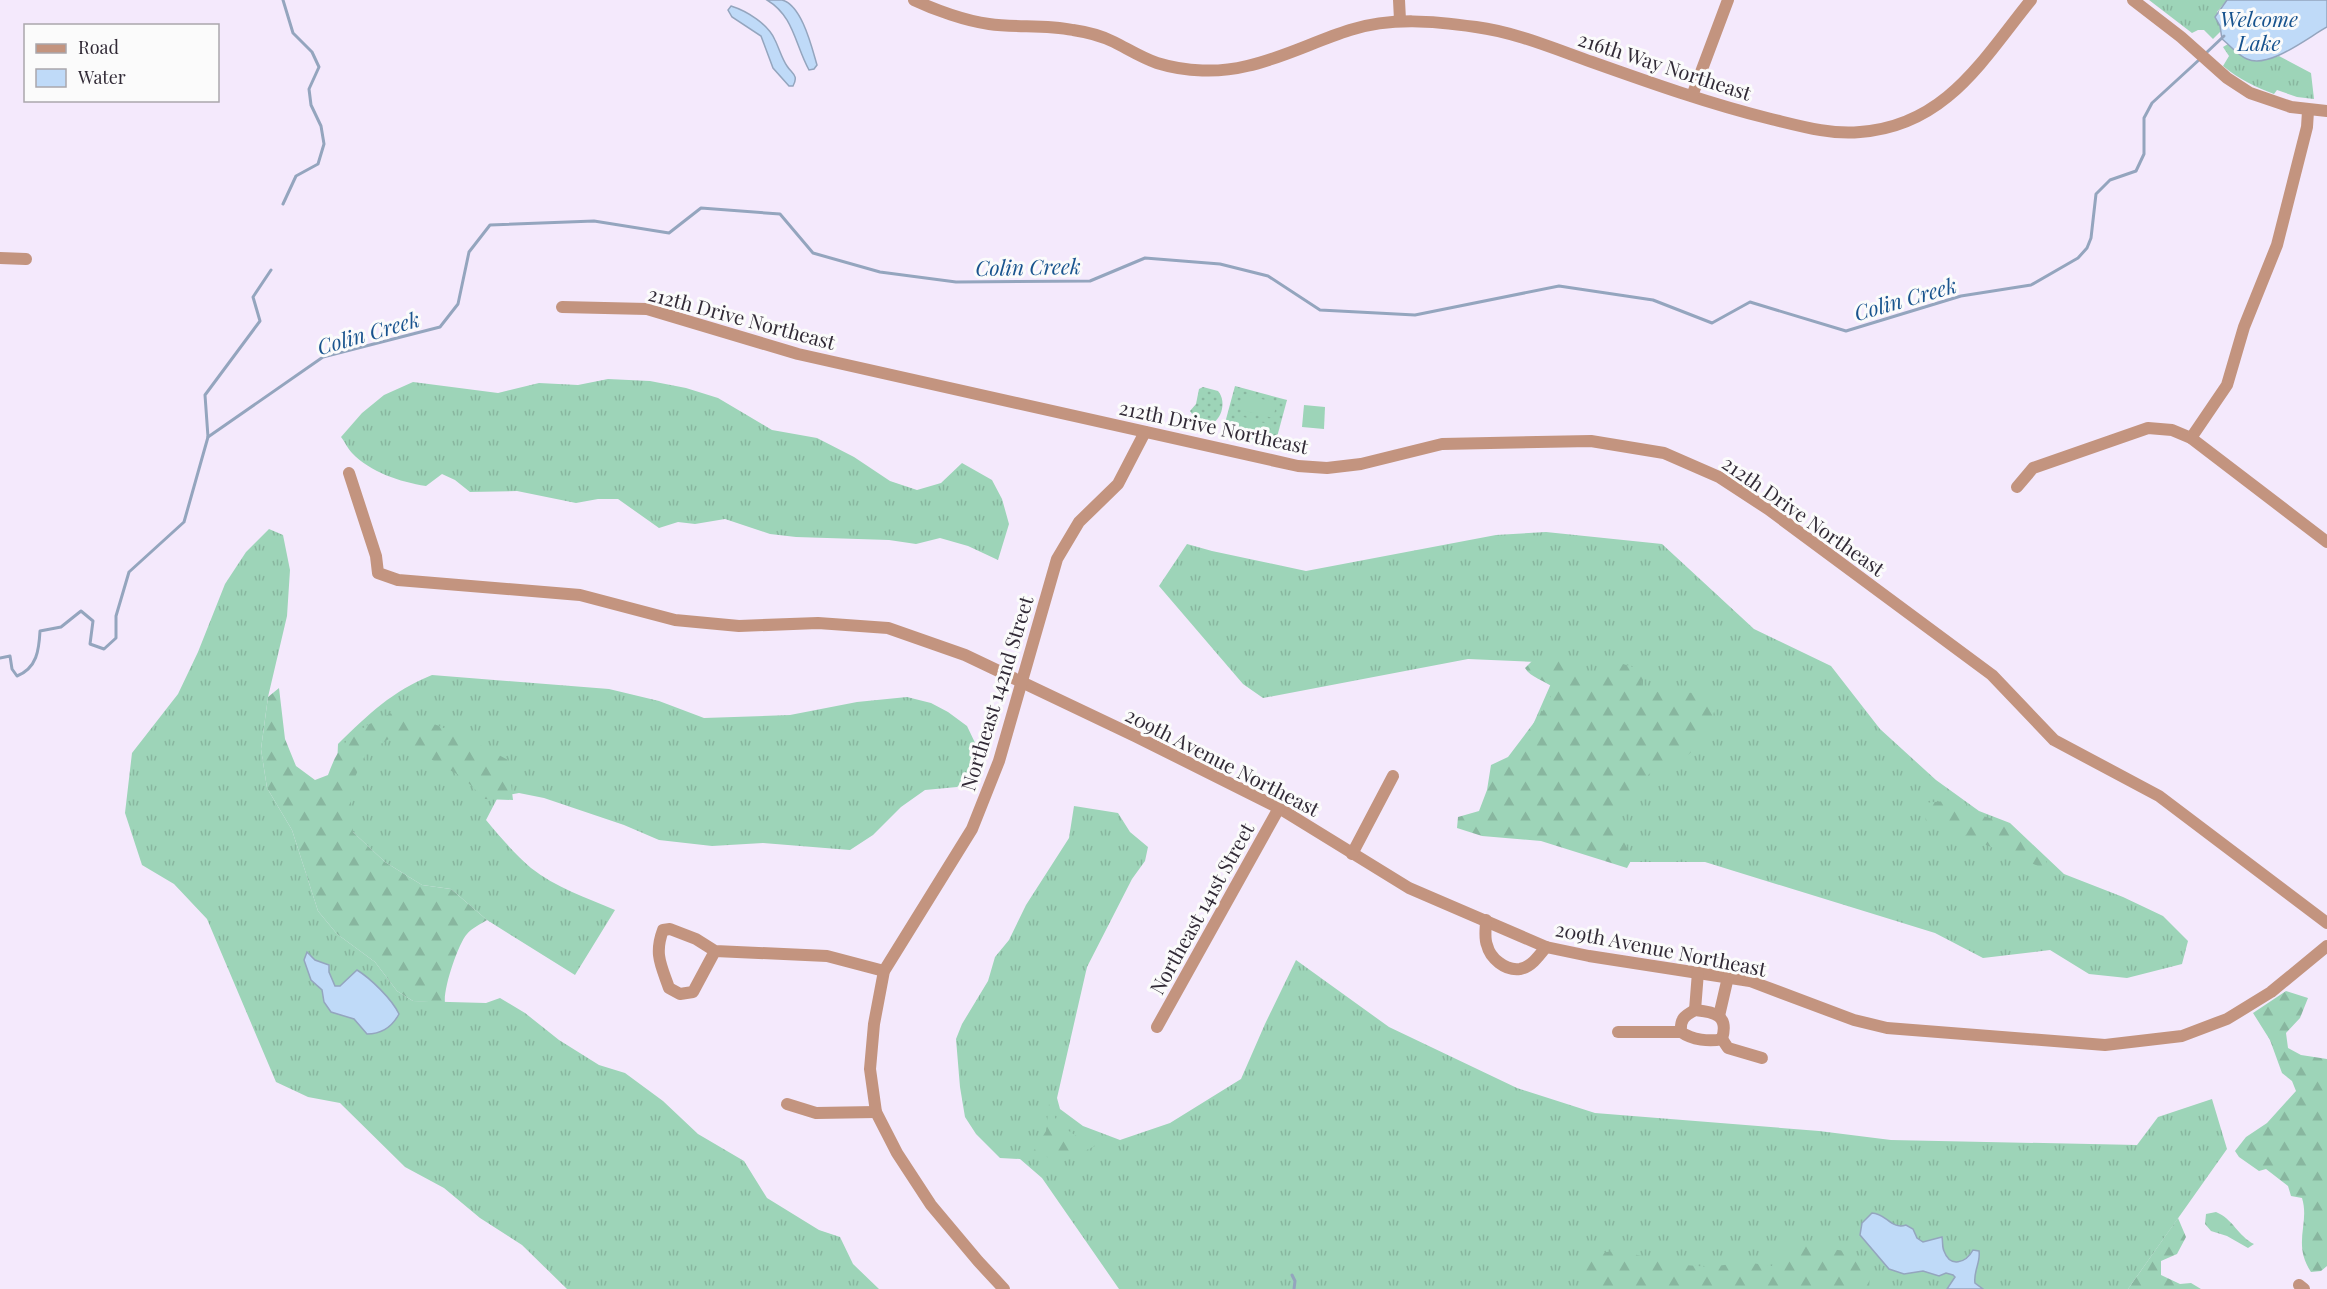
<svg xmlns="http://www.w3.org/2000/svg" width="2327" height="1289" viewBox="0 0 2327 1289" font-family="'Playfair Display',serif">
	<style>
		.grass { fill: url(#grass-tufts) }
		.forest { fill: url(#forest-firs) }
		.park { fill: url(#park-dots) }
		.pitch { fill: #9dd4b8 }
		.water { fill: #bfdaf8; stroke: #94a5be; stroke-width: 1.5 }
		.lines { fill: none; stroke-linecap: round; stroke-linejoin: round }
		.stream { stroke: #94a5be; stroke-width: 3 }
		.minor { stroke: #c3947f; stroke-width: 12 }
		.labels { text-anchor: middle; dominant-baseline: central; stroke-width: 6; stroke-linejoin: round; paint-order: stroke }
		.street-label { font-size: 20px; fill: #312a36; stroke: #fbfbfb }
		.water-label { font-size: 21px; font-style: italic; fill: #18538e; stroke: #fbfbfb }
	</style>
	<defs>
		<pattern id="grass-tufts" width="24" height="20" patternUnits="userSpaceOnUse" patternTransform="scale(1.5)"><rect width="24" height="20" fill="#9dd4b8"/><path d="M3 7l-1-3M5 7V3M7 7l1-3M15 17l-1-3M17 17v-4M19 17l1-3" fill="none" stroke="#88b69f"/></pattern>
		<pattern id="forest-firs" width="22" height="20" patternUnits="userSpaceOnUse" patternTransform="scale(1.5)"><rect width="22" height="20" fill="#9dd4b8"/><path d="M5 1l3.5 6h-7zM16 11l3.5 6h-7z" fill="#88b69f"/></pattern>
		<pattern id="park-dots" width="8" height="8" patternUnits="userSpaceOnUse" patternTransform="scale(1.5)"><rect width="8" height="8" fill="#9dd4b8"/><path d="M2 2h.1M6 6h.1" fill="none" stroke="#88b69f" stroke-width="1.8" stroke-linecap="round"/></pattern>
	</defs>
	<rect width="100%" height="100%" fill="#f4e9fc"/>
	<g class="grass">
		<polygon points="2149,0 2227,0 2217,12 2221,31 2213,39 2204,30 2198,30 2192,33"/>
		<path d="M 2228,44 C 2249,63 2252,64 2279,56 L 2311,73 L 2314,99 L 2297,97 L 2277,90 L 2274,94 C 2255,87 2239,79 2223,66 L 2229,56 L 2223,47 Z"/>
		<path d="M 608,379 L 650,381 L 686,388 L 718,398 L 772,430 L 817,438 L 854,457 L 890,481 L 917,490 L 941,483 L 962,463 L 992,480 L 1002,499 L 1009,524 L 998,560 L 968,546 L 940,538 L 916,544 L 889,540 L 796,537 L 770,534 L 725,519 L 695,524 L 678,522 L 659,528 L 618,499 L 598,499 L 576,503 L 517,491 L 470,492 L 455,480 L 442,474 L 426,486 C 400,482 370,472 352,453 C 348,449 345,442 341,437 L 362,413 L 384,395 L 413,382 L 498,393 L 539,383 L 578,385 Z"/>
		<polygon points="269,529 283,535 290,570 287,616 268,697 261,749 267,788 292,830 318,911 337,934 375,962 397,991 413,1001 486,1003 500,998 525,1013 559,1040 599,1065 625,1073 663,1101 698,1134 744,1161 767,1198 819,1230 840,1237 853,1264 879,1289 567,1289 522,1245 480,1218 444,1188 405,1167 340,1103 308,1097 276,1082 207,919 174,884 142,865 125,813 132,753 178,694 198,652 225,584 246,552"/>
		<polygon points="1546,532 1662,544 1754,629 1831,666 1880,729 1936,780 1979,811 2010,823 2064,874 2123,897 2163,916 2188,941 2182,964 2127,978 2089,974 2050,950 1983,958 1935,933 1705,862 1628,862 1521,752 1560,663 1468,659 1263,698 1243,684 1159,586 1187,544 1212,551 1306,571 1496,535"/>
		<path d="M 432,675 L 609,689 L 659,701 L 704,718 L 790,715 L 857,702 L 907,697 L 931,703 L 948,712 L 967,726 L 978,749 L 968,778 L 957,787 L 925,790 L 901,807 L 873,835 L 850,850 L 763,843 L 712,846 L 659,840 L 624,825 L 544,798 L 519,793 L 498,797 L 486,820 C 500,837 515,854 531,868 C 555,887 587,898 615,910 L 575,975 L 487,920 L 451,889 L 422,885 L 385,862 L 353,832 L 336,791 L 338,744 C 370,713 391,692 432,675 Z"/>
		<polygon points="1074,806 1118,813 1130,832 1148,847 1145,861 1132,879 1087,967 1057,1098 1060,1109 1083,1126 1120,1140 1170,1123 1241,1079 1265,1024 1296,960 1389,1027 1517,1088 1595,1113 1819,1131 1891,1140 2137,1145 2158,1117 2212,1099 2227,1149 2128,1289 1119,1289 1042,1178 1020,1159 1000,1158 976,1134 965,1117 960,1087 956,1039 962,1024 988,981 995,957 1009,940 1026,905 1069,838"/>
	</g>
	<g class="forest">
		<path d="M 1555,656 L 1586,674 L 1603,669 L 1613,661 L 1643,670 L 1643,688 L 1659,692 L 1701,693 L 1717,701 C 1712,724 1698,749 1679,763 C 1672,767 1663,766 1657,769 C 1650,772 1644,779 1639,784 C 1613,809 1613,829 1633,857 L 1627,868 L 1541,841 L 1482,836 L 1457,828 L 1458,817 L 1479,811 L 1487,790 L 1491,765 L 1508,757 L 1548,704 L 1554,688 C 1544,680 1531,678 1525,668 L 1535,658 Z"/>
		<path d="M 279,688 L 285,739 L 296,766 L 315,780 L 328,775 C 342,735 360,729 395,711 C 436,722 471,740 508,760 L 513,800 L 485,799 L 462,777 L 392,737 L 366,753 L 350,788 L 353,832 L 385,862 L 422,885 L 451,889 L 487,920 C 481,924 472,928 467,934 C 458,944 443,989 445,1003 L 413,1001 L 397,991 L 375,962 L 337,934 L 318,911 L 292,830 L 267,788 L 261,749 L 268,697 Z"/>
		<polygon points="1945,801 1965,803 1974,813 2008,824 2046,860 2046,869 1981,843 1950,827 1926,822 1924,803"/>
		<path d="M 2286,991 L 2308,998 L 2300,1018 L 2286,1033 L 2288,1048 L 2301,1055 L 2327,1059 L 2327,1266 L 2321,1271 L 2311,1272 C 2292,1243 2310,1224 2302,1198 L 2291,1196 L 2288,1186 L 2266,1169 L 2259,1171 L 2239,1157 L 2235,1151 L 2246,1137 L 2267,1123 L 2296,1091 L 2292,1081 L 2282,1073 L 2270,1040 L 2253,1013 Z"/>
		<path d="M 1049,1104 C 1054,1126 1076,1136 1095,1146 L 1061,1162 L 1033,1152 L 1046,1131 Z"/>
		<path d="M 2216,1212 C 2233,1219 2238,1236 2254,1244 L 2248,1248 L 2227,1236 L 2211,1231 L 2205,1224 L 2206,1214 Z"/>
		<polygon points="2178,1218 2186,1237 2177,1254 2161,1261 2161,1275 2180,1284 2191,1283 2201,1289 2128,1289"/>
		<polygon points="1789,1243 1852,1252 1870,1273 1869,1289 1602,1289 1583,1277 1579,1257 1618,1250 1672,1264 1710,1267 1745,1262 1772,1266"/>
	</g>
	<g class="park">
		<polygon points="1235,386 1287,400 1274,448 1222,434"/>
		<path d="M 1203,387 L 1218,391 C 1232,407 1211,444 1190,411 L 1196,404 L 1199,389 Z"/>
	</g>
	<g class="pitch">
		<polygon points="1243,394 1277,403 1273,418 1238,409"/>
		<polygon points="1304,405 1325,407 1324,429 1302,427"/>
		<polygon points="1237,415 1271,425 1267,440 1232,431"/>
	</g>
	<g class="water">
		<path d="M 767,0 C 772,0 778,0 782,0 C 802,5 812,48 817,65 L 814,69 L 809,70 C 795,45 794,16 767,0 Z"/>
		<path d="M 2227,0 L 2327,0 L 2327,27 C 2307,38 2269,69 2247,59 C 2237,55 2230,45 2222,39 L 2220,26 L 2215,17 Z"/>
		<path d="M 731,6 C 747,11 768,24 775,40 C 779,48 782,59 787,66 C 792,74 799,75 793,86 L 789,86 L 773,68 L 761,36 L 732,17 L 728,10 Z"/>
		<path d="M 307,952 L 315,960 L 329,965 L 329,972 L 335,986 L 340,986 L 357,970 C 370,978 392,999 399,1014 C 392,1027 382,1034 367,1034 L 354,1019 L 331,1012 L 324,1002 L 322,990 L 311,980 L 304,960 Z"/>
		<path d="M 1872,1213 C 1886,1213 1891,1230 1906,1225 L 1913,1229 L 1917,1238 L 1923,1242 L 1942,1237 C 1943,1242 1942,1247 1944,1251 C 1950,1268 1966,1263 1973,1250 L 1979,1251 C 1981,1262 1973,1272 1975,1283 L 1983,1289 L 1947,1289 L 1955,1277 L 1953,1275 L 1946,1273 L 1939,1276 L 1923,1271 L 1904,1274 L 1889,1269 L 1860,1235 L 1862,1223 Z"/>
	</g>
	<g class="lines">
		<g class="stream">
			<polyline points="283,0 293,33 312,52 319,67 309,89 311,105 321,126 324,144 318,164 296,176 283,204"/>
			<polyline points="2205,54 2224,36"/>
			<polyline points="208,437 323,357 440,327 458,304 469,252 490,225 594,221 669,233 701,208 780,214 813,253 880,272 956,282 1090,281 1145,258 1220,264 1268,276 1320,310 1415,315 1559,286 1653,300 1712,323 1750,302 1846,331 1961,296 2031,285 2078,258 2087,248 2091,238 2096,194 2110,180 2136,171 2144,154 2144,118 2152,103 2200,59"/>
			<path d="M 0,658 L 10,656 L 12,669 L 17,676 C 37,668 39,650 40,631 L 61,627 L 81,611 L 93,621 L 90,644 L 104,649 L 116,638 L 116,616 L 129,572 L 184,522 L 208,437 L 205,395 L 260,321 L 253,297 L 271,270"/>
			<polyline points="1292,1275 1295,1281 1294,1289"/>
		</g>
		<g class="minor">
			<path d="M 914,0 C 935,10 966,21 989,24 C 1017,28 1045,24 1073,30 C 1087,32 1102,36 1114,42 C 1128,49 1142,58 1157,63 C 1186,72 1219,73 1247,66 C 1283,58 1315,41 1350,30 C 1392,17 1433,21 1476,27 C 1515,32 1555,49 1592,62 C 1651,83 1710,104 1771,119 C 1800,126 1831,135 1860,132 C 1946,126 1983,59 2031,0"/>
			<polyline points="1399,0 1400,20"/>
			<polyline points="2133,0 2181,37 2227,78 2250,93 2291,107 2327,111"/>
			<polyline points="1692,96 1728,0"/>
			<polyline points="0,258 26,259"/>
			<polyline points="562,307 647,309 798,354 1298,466 1327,468 1361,464 1442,444 1591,441 1664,453 1719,477 1768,509 1992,675 2054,740 2159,796 2327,923"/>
			<polyline points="2191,438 2227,385 2244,327 2277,245 2307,127 2308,111"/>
			<polyline points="349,473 376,556 378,573 398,580 580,595 675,620 739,626 818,623 888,628 965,655 1135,736 1279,808 1409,888 1546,947 1589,956 1750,981 1854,1020 1887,1028 2105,1045 2182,1036 2227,1019 2271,992 2327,946"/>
			<polyline points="2017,487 2033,468 2148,428 2172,430 2191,438 2327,542"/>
			<polyline points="1352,854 1393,776"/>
			<path d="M 1486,920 C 1486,928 1484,938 1487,945 C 1490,958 1505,971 1520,969 C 1531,967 1539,956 1546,947"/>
			<path d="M 715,951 L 693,992 L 680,994 L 669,988 C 661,965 654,954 663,930 L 670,929 L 696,939 L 715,951 L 827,956 L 884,971"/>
			<path d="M 1695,1010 C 1715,1012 1729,1015 1722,1039 C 1710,1042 1692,1040 1681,1032 C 1680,1019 1684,1016 1695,1010 Z"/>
			<polyline points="1695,1010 1698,972"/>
			<polyline points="1719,1016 1728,977"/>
			<polyline points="1157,1027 1279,808"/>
			<polyline points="1618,1032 1681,1032"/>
			<polyline points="1722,1039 1728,1048 1762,1058"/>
			<polyline points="787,1104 816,1113 876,1112"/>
			<polyline points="2299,1285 2304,1289"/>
			<polyline points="1004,1289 978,1261 931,1205 897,1153 876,1112 870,1069 874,1024 884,971 972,829 999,761 1057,559 1079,522 1118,484 1145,432"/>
		</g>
	</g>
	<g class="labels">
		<g class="street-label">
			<text transform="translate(1665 65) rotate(18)">216th Way Northeast</text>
			<text transform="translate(742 317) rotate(15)">212th Drive Northeast</text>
			<text transform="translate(1214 426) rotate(12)">212th Drive Northeast</text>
			<text transform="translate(1804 515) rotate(35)">212th Drive Northeast</text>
			<text transform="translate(996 693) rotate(-73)">Northeast 142nd Street</text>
			<text transform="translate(1223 761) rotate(27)">209th Avenue Northeast</text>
			<text transform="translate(1201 908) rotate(-61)">Northeast 141st Street</text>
			<text transform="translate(1661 948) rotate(11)">209th Avenue Northeast</text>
		</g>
		<g class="water-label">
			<text x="2259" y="18">Welcome<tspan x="2259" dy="24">Lake</tspan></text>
			<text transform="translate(1028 266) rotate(-1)">Colin Creek</text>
			<text transform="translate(1905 298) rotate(-16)">Colin Creek</text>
			<text transform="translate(368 332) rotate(-16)">Colin Creek</text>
		</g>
	</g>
	<rect x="24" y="24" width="195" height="78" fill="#fbfbfb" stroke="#aaa7ac" stroke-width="1.5"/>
	<rect x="36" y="44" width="30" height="9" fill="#c3947f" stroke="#aaa7ac" stroke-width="1.5"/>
	<text x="78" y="54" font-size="18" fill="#312a36">Road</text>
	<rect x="36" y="69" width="30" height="18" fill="#bfdaf8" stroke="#aaa7ac" stroke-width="1.5"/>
	<text x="78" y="84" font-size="18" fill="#312a36">Water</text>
</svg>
